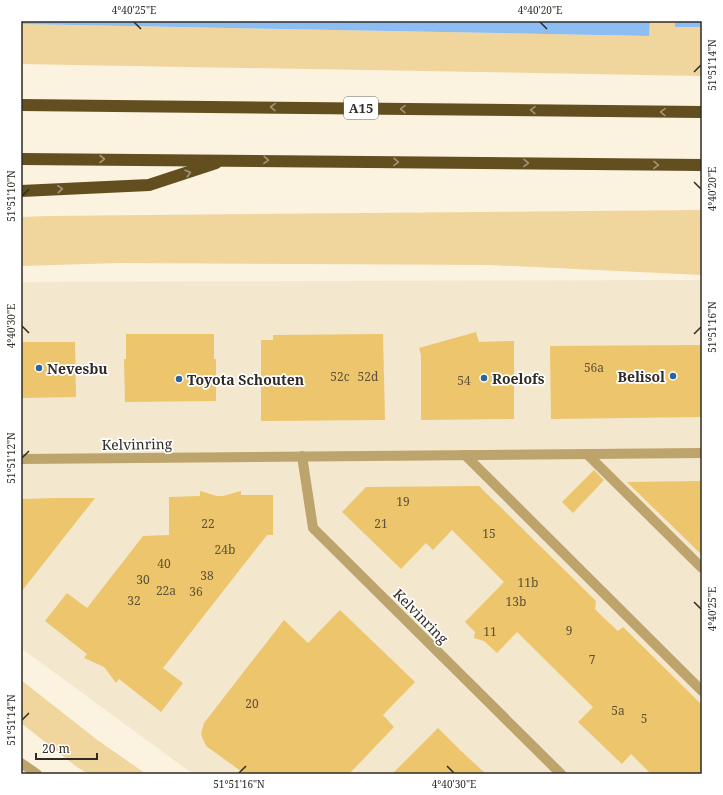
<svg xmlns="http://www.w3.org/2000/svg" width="723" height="795" viewBox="0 0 723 795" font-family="'Noto Serif',serif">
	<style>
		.built { fill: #f3e7ce }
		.green { fill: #f0d59c }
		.water { fill: #8cbef3 }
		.building { fill: #ecc56d }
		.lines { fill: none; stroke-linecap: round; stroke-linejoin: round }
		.minor { stroke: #bda36c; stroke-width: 10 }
		.tertiary { stroke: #bda36c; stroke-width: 10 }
		.motorway { stroke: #624e1e; stroke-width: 12 }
		.oneway { stroke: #a19578 }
		.ticks { fill: none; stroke: #2f2b24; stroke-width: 1.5 }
		.poi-dot { fill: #2b659c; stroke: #fff; stroke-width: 1.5 }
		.labels { text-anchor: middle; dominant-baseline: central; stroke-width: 3.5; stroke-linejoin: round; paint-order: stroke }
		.number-label { font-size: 12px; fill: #5e5236 }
		.shield { fill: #fff; stroke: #6d6b66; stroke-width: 1 }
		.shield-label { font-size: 13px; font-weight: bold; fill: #2f2b24 }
		.poi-label { font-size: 14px; font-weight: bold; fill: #2f2b24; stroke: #fff; text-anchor: start }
		.street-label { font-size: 14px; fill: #2f2b24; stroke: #fff }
		.neatline { fill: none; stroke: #2f2b24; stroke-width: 1.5 }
		.ticks-label { font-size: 10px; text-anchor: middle; fill: #2f2b24 }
	</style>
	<rect width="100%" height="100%" fill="#fbf2df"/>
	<polygon class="built" points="702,280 702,774 193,774 21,648 21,282"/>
	<g class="green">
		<polygon points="650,21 675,21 675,27 702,27 702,76 21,64 21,24 649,36"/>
		<polygon points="702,210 702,275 490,265 119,263 21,266 21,217 48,216"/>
		<polygon points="21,680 96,739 146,774 88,774 77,767 21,723"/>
	</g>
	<g class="water">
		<polygon points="21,21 650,21 649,36 21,24"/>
		<rect x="675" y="21" width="27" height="6"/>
	</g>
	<g class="building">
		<polygon points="476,332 479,342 514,341 514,419 421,420 421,355 419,348"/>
		<polygon points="126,334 214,334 214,359 216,359 216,401 125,402 124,359 126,359"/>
		<polygon points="383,334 385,420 261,421 261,340 273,340 273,335"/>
		<polygon points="21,342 75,342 76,397 21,398"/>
		<polygon points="702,345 702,417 551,419 550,346"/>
		<polygon points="594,470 604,480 573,513 562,502"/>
		<polygon points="702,481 702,555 627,482"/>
		<polygon points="479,486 596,601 595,609 605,619 618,631 623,627 702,705 702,774 651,774 631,754 622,764 578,722 593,707 517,632 497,653 484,641 474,638 475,632 465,622 504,582 452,530 433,550 426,543 401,569 342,512 366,487"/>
		<polygon points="200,491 217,496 223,496 241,491 241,495 273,495 273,535 267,535 163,668 183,683 161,712 119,679 116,683 105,668 102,666 84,658 87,654 45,621 67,593 87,608 143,536 169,535 169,497 200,496"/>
		<polygon points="56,498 95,498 21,592 21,499"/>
		<polygon points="340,610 415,682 383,715 394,727 349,774 245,774 206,746 202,737 201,734 204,723 284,620 308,643"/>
		<polygon points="438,728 460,750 486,774 392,774"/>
	</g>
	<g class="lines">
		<g class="minor">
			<polyline points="587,454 702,568"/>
			<polyline points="465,455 702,691"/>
			<polyline points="302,456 313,528 561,774"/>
			<polyline points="21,459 702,453"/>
		</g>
		<polyline class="tertiary" points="21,763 37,774"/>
		<g class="motorway">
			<polyline points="21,105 702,112"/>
			<polyline points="21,159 702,165"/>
			<polyline points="21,191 149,185 216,163"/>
		</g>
	</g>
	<defs><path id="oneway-chevron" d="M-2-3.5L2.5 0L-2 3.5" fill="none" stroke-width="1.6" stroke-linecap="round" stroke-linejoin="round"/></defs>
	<g class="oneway">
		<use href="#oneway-chevron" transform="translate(273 107) rotate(-179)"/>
		<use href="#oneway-chevron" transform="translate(403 109) rotate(-179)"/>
		<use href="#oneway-chevron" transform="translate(533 110) rotate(-179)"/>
		<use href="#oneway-chevron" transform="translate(663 112) rotate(-179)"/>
		<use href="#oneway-chevron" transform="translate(102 159)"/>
		<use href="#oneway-chevron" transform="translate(266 160) rotate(1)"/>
		<use href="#oneway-chevron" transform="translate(396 162) rotate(1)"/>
		<use href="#oneway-chevron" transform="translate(526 163) rotate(1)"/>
		<use href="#oneway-chevron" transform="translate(656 165) rotate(1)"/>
		<use href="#oneway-chevron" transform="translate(188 173) rotate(-18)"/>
		<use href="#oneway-chevron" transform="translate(60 189) rotate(-3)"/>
	</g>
	<path class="ticks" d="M 134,22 L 141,29M 540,22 L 547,29M 694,72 L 701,65M 694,182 L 701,189M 22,196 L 29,189M 22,326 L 29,333M 694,334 L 701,327M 22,458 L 29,451M 694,602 L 701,609M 22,720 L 29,713M 447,766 L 454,773M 239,773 L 246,766"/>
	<g class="poi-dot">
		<circle cx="39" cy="368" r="4"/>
		<circle cx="673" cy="376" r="4"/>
		<circle cx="484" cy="378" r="4"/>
		<circle cx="179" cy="379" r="4"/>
	</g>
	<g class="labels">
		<g class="number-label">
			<text x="594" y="367">56a</text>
			<text x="340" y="376">52c</text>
			<text x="368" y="376">52d</text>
			<text x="464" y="380">54</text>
			<text x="403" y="501">19</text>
			<text x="208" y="523">22</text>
			<text x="381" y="523">21</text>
			<text x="489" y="533">15</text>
			<text x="225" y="549">24b</text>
			<text x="164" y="563">40</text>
			<text x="207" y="575">38</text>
			<text x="143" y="579">30</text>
			<text x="528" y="582">11b</text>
			<text x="166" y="590">22a</text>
			<text x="196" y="591">36</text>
			<text x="134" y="600">32</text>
			<text x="516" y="601">13b</text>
			<text x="569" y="630">9</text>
			<text x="490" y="631">11</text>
			<text x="592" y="659">7</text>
			<text x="252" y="703">20</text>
			<text x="618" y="710">5a</text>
			<text x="644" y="718">5</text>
		</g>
		<rect class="shield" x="344" y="97" width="34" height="22" rx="3"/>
		<g class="shield-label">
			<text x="361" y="108">A15</text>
		</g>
		<g class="poi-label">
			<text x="47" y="368">Nevesbu</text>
			<text x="665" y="376" text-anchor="end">Belisol</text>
			<text x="492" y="378">Roelofs</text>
			<text x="187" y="379">Toyota Schouten</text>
		</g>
		<g class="street-label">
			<text transform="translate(137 444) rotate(-1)">Kelvinring</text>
			<text transform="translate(421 616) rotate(45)">Kelvinring</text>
		</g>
	</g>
	<rect width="723" height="795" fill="none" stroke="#ffffff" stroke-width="44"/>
	<path d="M36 753v6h61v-6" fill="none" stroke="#2f2b24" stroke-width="2"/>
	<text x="42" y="753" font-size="12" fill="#2f2b24" stroke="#ffffff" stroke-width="3" paint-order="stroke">20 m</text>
	<rect x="22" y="22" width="679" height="751" class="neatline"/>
	<g class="ticks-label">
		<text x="134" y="14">4°40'25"E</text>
		<text x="540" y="14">4°40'20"E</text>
		<text transform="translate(712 65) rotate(-90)" y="4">51°51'14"N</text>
		<text transform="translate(712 189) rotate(-90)" y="4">4°40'20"E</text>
		<text transform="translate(11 196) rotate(-90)" y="4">51°51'10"N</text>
		<text transform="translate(11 326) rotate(-90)" y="4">4°40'30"E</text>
		<text transform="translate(712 327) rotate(-90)" y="4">51°51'16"N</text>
		<text transform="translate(11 458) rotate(-90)" y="4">51°51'12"N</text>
		<text transform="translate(712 609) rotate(-90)" y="4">4°40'25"E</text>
		<text transform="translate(11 720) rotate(-90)" y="4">51°51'14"N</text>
		<text x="239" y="788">51°51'16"N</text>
		<text x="454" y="788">4°40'30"E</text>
	</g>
</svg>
